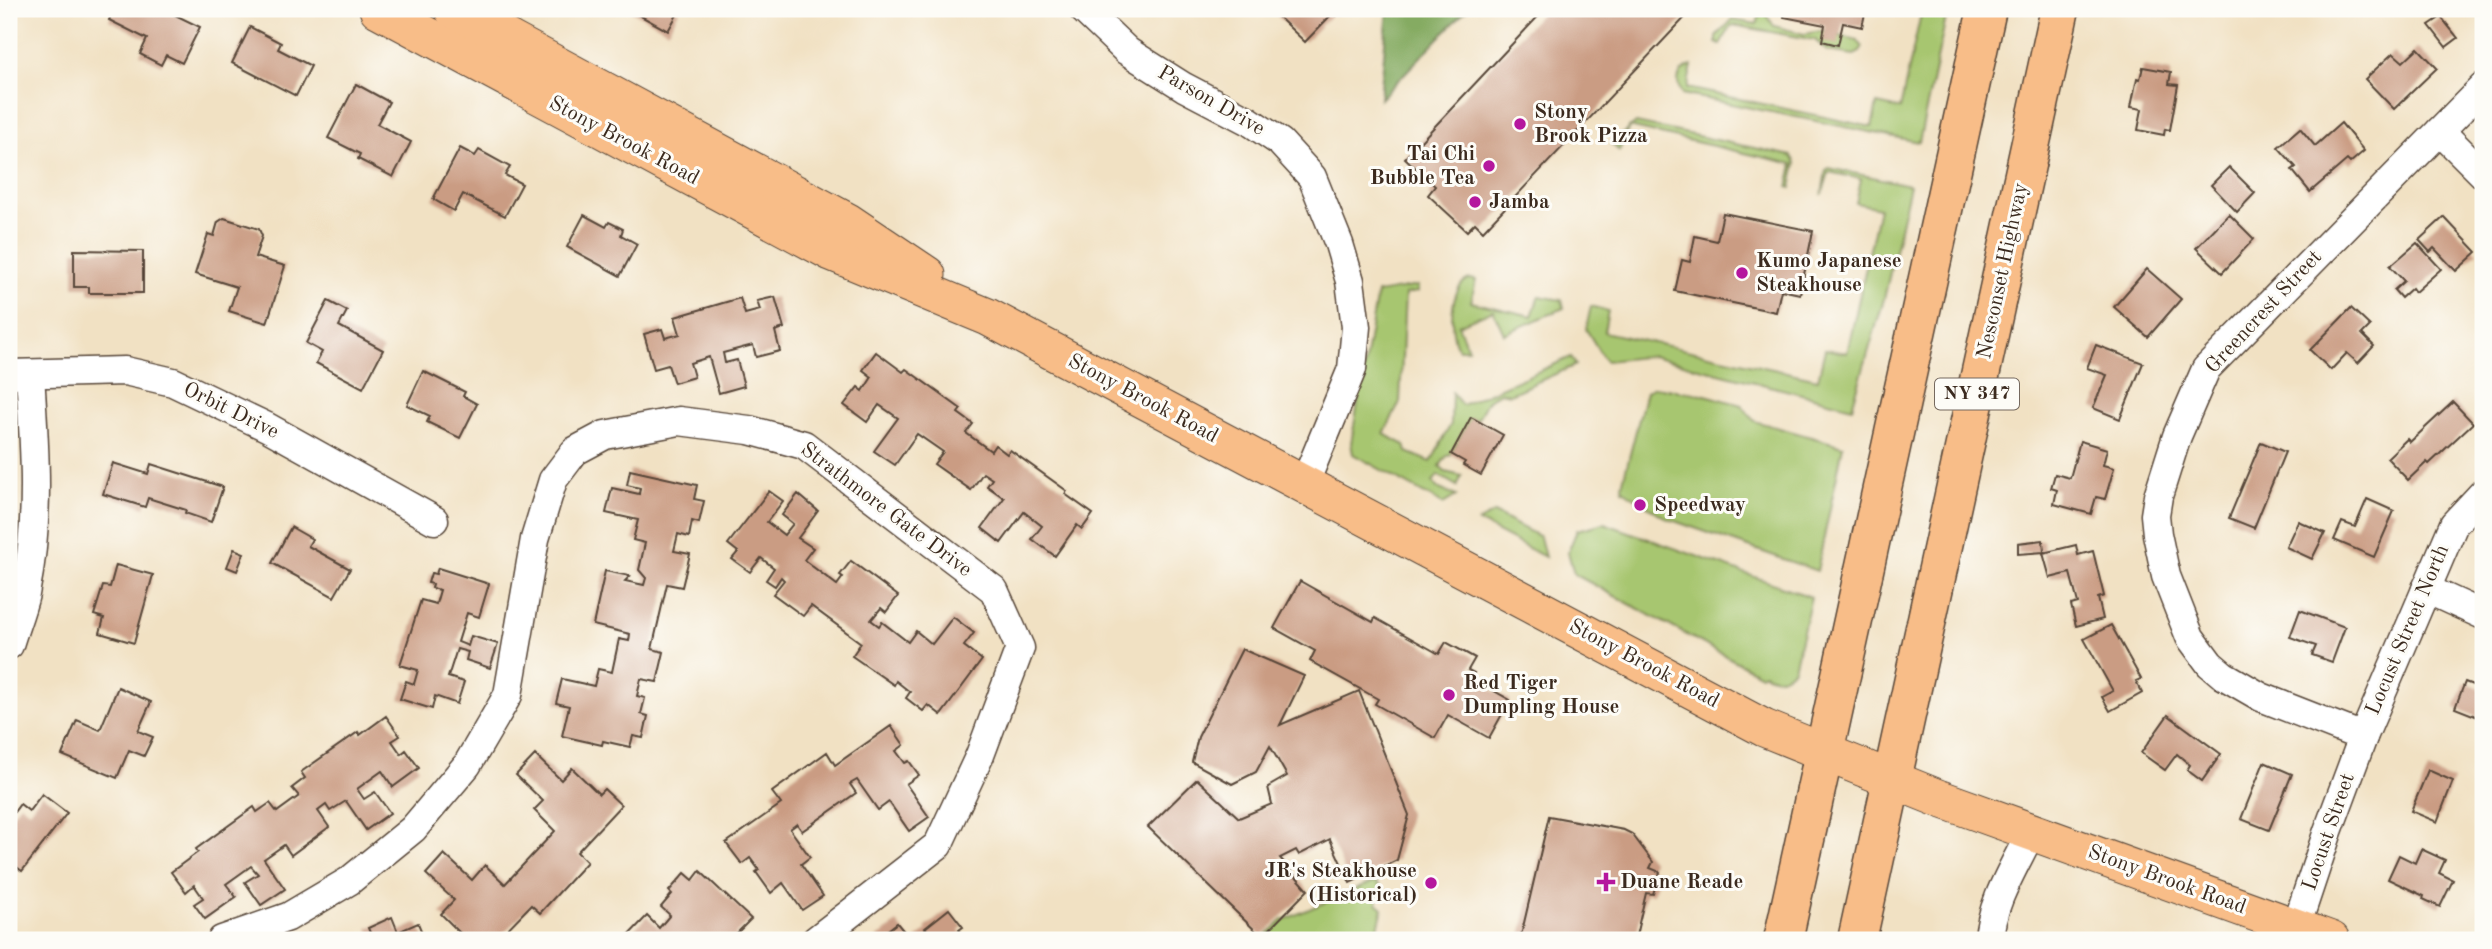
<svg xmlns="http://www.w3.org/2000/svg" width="2492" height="949" viewBox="0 0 2492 949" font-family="'Old Standard TT',serif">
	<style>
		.green { fill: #a7c66f; stroke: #717846; stroke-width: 2 }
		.forest { fill: #85ab62; stroke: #606a40; stroke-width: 2 }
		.building { fill: #ca9c83 }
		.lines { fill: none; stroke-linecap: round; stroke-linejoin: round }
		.minor-casing { stroke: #564537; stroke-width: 31 }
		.major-casing { stroke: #564537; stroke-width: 39 }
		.highway-casing { stroke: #564537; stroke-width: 41 }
		.minor { stroke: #fff; stroke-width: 28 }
		.major { stroke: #f8bd88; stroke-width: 37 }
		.highway { stroke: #f8bd88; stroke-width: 38 }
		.poi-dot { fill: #b5179e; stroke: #fdfcf7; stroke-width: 2.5 }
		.labels { text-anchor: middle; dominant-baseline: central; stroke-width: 6; stroke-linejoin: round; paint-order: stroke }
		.shield { fill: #fdfcf7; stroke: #75695f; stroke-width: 2 }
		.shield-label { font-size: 19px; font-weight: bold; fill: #3b2a1e }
		.street-label { font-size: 21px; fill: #3b2a1e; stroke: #fdfcf7 }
		.poi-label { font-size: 21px; font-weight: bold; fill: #3b2a1e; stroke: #fdfcf7; text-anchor: start }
	</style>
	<rect width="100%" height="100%" fill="#fdfcf7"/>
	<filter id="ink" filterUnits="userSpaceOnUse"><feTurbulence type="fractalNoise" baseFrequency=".0143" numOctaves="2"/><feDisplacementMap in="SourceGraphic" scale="14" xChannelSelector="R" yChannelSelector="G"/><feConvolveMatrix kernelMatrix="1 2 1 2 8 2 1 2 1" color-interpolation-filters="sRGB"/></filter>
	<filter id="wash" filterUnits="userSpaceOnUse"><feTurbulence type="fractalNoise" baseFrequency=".00686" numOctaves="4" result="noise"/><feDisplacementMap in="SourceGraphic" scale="28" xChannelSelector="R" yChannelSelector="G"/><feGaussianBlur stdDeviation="1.57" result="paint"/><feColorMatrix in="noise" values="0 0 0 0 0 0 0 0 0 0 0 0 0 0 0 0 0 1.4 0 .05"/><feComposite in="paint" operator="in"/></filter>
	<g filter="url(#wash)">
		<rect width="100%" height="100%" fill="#f1e1c3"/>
		<g class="green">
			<polygon points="1761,9 1767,9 1766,14 1774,26 1804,34 1821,31 1857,40 1863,47 1860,52 1854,55 1827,51 1815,40 1732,25 1720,45 1716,43 1716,37 1732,20 1757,24"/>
			<path d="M 1922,9 L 1948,9 L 1919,142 L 1682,94 C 1675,82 1677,70 1692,66 L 1687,88 L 1872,127 L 1877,104 L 1900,109 Z"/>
			<polygon points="1636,123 1792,156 1796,163 1791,188 1788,187 1793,164 1629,127 1619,151 1611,143"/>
			<polygon points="1829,168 1910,185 1884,299 1852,407 1652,356 1607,361 1604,359 1586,329 1591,306 1608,311 1604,332 1818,379 1825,349 1847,353 1879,208 1856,203 1861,179 1829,172 1822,195 1826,170"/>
			<path d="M 1470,279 L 1476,280 L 1471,302 L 1532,316 L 1539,296 L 1562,300 L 1564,308 L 1504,334 L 1493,310 L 1458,325 L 1468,349 L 1459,349 C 1448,336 1449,284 1470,279 Z"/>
			<polygon points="1418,286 1418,292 1405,294 1400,402 1384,434 1405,445 1407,452 1431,462 1451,424 1452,393 1462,405 1571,357 1576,365 1510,394 1500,392 1488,400 1477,420 1471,418 1451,454 1446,457 1440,466 1445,472 1462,476 1457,486 1438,475 1433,482 1437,488 1456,496 1443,504 1353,454 1351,443 1377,293"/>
			<polygon points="1654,387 1702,394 1742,405 1754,421 1843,446 1817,571 1666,518 1623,490 1622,485 1646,392"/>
			<polygon points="1494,513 1540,537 1545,557 1478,522"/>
			<path d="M 1604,523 L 1811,597 L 1794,669 C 1783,678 1776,680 1763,673 L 1761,675 L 1574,574 L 1568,552 L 1577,530 Z"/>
			<polygon points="1376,881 1381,888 1377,903 1383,908 1375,940 1305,940 1295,931 1284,940 1274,940 1267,935 1283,920"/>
		</g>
		<polygon class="forest" points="1388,9 1467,9 1380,99"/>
		<g id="blocks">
			<g class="building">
				<polygon points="114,9 163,9 200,27 182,63 166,55 161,65 140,54 147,39 109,20"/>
				<polygon points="628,9 674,9 679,11 668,31"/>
				<polygon points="1270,9 1344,9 1336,16 1333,13 1305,42"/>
				<polygon points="1545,9 1693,9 1483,231 1475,223 1467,231 1428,195 1435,186 1405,158"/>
				<polygon points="1785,9 1866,9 1862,27 1843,23 1838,45 1822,41 1825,25 1784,17"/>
				<polygon points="2441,17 2458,38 2446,47 2429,25"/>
				<polygon points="250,27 281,43 278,49 311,66 296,96 232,63"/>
				<polygon points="2418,48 2437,68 2394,109 2365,79 2393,53 2403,62"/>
				<polygon points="2143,67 2171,72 2169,84 2178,85 2170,130 2165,129 2164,135 2138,130 2142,109 2131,107 2137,78 2140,79"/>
				<polygon points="356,84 389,102 377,124 411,142 393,177 358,159 360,154 328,138"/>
				<polygon points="2341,123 2364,151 2350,163 2347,160 2310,192 2292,170 2296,167 2278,147 2300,128 2315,146"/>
				<polygon points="460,148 475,156 479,150 510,167 505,175 522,184 505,216 463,194 454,211 433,199"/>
				<polygon points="2229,167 2255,193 2237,212 2211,185"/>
				<polygon points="1723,213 1813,231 1800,294 1781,290 1776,312 1675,291 1682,260 1690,262 1695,236 1717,241"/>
				<polygon points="2229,214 2254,239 2222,273 2196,248"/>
				<polygon points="584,215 606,227 609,222 623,229 621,235 637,244 620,276 567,247"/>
				<polygon points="2444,217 2477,252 2456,271 2434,248 2430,252 2419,240"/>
				<polygon points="224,218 259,229 262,236 255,257 285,266 267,323 229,311 237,287 195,274 208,234 214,236 218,222"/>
				<polygon points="2417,243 2441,269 2415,292 2412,288 2401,298 2394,290 2404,281 2390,266"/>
				<polygon points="74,250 143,251 143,293 89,293 89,287 74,287"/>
				<polygon points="2147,269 2181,299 2148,337 2114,307"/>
				<polygon points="775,297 784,328 775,331 780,351 756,357 753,345 723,353 725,363 737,360 744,386 719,393 709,357 690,363 694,377 674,383 668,365 654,369 644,334 662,329 665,338 680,334 675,317 740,298 745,314 760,310 757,301"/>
				<polygon points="328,301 347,311 339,326 383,350 363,388 316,363 322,352 306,343"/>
				<polygon points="2351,308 2370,326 2362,334 2374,346 2358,363 2347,353 2331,370 2310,350"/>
				<polygon points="2096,345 2143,363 2120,419 2093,408 2107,375 2087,368"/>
				<polygon points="876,352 903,372 906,369 961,409 958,413 973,424 966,433 991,451 995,445 1007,454 1010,450 1067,491 1065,494 1093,514 1082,529 1077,525 1055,556 1032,539 1042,526 1024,512 1001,543 982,528 1004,498 987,486 992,479 983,473 971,490 934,464 943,452 917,434 895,465 874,451 898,418 879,405 867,422 844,405 858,387 863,391 872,377 863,370"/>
				<polygon points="423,371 465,392 463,396 477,404 460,438 427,422 430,416 407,405"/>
				<polygon points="2453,402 2473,423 2429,464 2427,462 2408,480 2387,458 2407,439 2410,442"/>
				<polygon points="1471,417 1503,435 1481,475 1463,465 1465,462 1451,454"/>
				<polygon points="2080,441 2107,449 2103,465 2114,468 2105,499 2096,497 2091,514 2054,504 2057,490 2051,488 2055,474 2070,478"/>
				<polygon points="2261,442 2285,452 2254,528 2229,518"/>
				<polygon points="113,463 148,474 151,464 223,487 211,522 185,513 186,510 148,498 145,507 103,494"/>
				<polygon points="630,470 697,485 694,499 704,501 699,523 692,521 689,537 678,534 674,551 690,554 682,587 667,584 652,649 664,652 657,682 641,679 637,696 645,698 641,714 648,716 643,738 633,736 630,747 603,741 602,745 562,736 569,706 556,703 562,679 594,686 598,669 612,672 619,639 629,641 630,634 593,625 605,571 630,576 625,581 644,585 646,578 639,570 645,543 633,540 638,520 606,513 612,488 639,494 640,488 627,485"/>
				<polygon points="769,491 783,501 767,522 784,535 793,524 782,515 798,494 818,511 798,538 813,548 804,560 837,585 843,577 840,575 851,561 898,596 886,612 881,608 871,620 879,626 882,622 908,642 916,631 932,644 953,617 974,633 964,646 982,660 941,715 928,705 923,711 906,698 910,692 896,681 894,685 852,656 861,643 811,606 803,616 773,594 784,580 781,577 775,586 766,580 774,568 761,558 750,572 732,559 738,552 728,544"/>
				<polygon points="2367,499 2394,511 2374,557 2334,540 2342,522 2355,527"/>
				<polygon points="2298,521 2325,533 2312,559 2286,547"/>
				<polygon points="291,527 312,539 308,546 350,569 334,597 272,563"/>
				<polygon points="2043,540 2044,552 2018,554 2018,543"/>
				<polygon points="2076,545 2078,555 2093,551 2104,596 2098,598 2103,619 2076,626 2071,605 2078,603 2070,573 2050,578 2043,553"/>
				<polygon points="234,549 244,553 237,571 227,567"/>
				<polygon points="116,565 153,575 134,643 100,633 104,618 94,615 103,586 110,587"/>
				<polygon points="438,568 489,584 479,617 467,613 458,642 468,646 471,636 498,644 490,668 466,660 468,652 457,649 448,677 464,682 457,704 435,696 432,709 400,699 406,681 414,684 418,670 400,665 421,600 436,604 440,590 432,588 433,584 428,583 431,573 436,574"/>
				<polygon points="1300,581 1373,622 1375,618 1439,654 1446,642 1475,658 1468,670 1474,673 1471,678 1510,700 1489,738 1448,715 1435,738 1375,704 1378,699 1310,661 1315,651 1274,628"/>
				<polygon points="2300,610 2345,627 2332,662 2312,655 2316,646 2290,637"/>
				<polygon points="2111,625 2141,679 2136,681 2142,693 2110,711 2102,697 2113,691 2084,639"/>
				<polygon points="1242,649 1304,676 1280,725 1359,691 1409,815 1397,860 1350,883 1330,839 1299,855 1296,850 1280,858 1308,890 1262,937 1148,827 1197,779 1239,818 1272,804 1268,787 1287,776 1270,746 1256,772 1232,784 1192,762 1198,737"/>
				<polygon points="2465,682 2483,689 2483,719 2455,708"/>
				<polygon points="118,687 151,702 138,731 153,737 144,756 129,750 117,778 62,755 77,720 100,730"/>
				<polygon points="2168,715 2221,754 2202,781 2187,770 2190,765 2177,754 2165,770 2141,753"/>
				<polygon points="386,716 400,736 392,741 401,754 406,750 419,768 393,787 382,771 357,789 364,799 375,792 390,813 366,830 346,801 330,811 326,805 318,811 329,827 291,855 284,845 264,859 285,889 261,905 245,882 258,874 251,866 226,884 236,897 205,919 194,904 203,898 194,885 186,892 171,872 198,852 196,849 254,807 257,812 270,803 277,812 299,796 292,788 305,778 301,772 358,732 360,735"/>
				<polygon points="891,726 904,745 896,751 905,763 909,761 919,775 906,784 929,817 909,831 889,802 878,810 857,780 850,784 856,793 802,831 797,824 790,829 810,857 801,864 823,896 802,910 783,883 771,893 756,872 759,870 750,858 742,864 726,843 781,804 772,792 827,752 835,765"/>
				<polygon points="535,755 561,780 572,768 599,794 604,789 621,805 577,852 587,862 540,913 531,905 497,940 467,940 441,914 454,900 426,874 444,854 472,880 485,865 505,884 555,831 534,810 543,801 516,775"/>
				<polygon points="2264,762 2292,774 2269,830 2241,819"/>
				<polygon points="2428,770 2453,781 2437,822 2411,811"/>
				<polygon points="42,794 67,813 22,871 9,861 9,819 20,804 29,811"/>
				<polygon points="1549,816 1624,830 1632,834 1653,862 1650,868 1660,872 1653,894 1646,893 1635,940 1520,940"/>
				<polygon points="2421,849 2445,860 2439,873 2453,880 2440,907 2423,899 2424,896 2388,879 2399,855 2415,863"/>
				<polygon points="700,871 751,919 735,935 740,940 624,940 647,916 659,928 670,915 661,907 672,894 669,891 685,873 693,880"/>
				<polygon points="949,909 963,927 959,930 967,940 915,940 927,930 925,928"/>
				<polygon points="392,917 398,932 418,923 425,940 373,940 368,928"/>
				<polygon points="897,923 911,940 875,940"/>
			</g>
		</g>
	</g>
	<g filter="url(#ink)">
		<use href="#blocks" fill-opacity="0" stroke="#564537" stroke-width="2"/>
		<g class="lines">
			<g class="minor-casing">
				<g id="minor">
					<polyline points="1083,9 1127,51 1184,87 1249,121 1280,142 1312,177 1339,244 1350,281 1356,327 1352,369 1304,485"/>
					<polyline points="2440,131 2483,174"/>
					<polyline points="9,374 125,371 173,382 267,427 434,520"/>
					<polyline points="2426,589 2483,615"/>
					<path d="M 9,645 C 14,628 21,611 25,594 C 40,521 35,449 30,375"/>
					<polyline points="2363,737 2261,697 2223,675 2210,664 2190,637 2166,576 2157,534 2155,515 2158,496 2177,436 2206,369 2483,87"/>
					<polyline points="2296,927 2328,831 2363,737 2454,524 2483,493"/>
					<polyline points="222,940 288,917 349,881 413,829 467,765 508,695 535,539 553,480 575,451 605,435 679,421 749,430 804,445 994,590 1020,648 980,755 938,845 816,940"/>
					<path d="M 1989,940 C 1991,902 2015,866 2031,832"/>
				</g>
			</g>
			<g class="major-casing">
				<g id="major">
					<polyline points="378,9 831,252 988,317 1764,728 1938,798 2331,940"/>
					<polyline points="453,9 848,222 927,275"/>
				</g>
			</g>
			<g class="highway-casing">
				<g id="highway">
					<polyline points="1783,940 1987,9"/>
					<polyline points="1857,940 2060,9"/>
				</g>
			</g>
			<use href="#minor" class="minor"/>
			<use href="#major" class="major"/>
			<use href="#highway" class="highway"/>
		</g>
	</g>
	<g class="poi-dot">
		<circle cx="1520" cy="124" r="7"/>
		<circle cx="1489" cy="166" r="7"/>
		<circle cx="1475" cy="202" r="7"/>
		<circle cx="1742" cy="273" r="7"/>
		<circle cx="1640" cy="505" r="7"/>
		<circle cx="1449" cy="695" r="7"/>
		<path d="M1602.5 871.5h7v7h7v7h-7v7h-7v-7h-7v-7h7z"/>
		<circle cx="1431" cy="883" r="7"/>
	</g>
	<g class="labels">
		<rect class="shield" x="1935" y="378.5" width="84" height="31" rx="5"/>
		<g class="shield-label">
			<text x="1977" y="394">NY 347</text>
		</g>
		<g class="street-label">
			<text transform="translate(1211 101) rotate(30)">Parson Drive</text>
			<text transform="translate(624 141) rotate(28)">Stony Brook Road</text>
			<text transform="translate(2003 271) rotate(-78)">Nesconset Highway</text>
			<text transform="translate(2264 312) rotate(-47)">Greencrest Street</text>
			<text transform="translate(1143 399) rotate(28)">Stony Brook Road</text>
			<text transform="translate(231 411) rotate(26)">Orbit Drive</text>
			<text transform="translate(886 510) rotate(37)">Strathmore Gate Drive</text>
			<text transform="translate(2408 630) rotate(-67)">Locust Street North</text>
			<text transform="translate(1644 664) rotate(28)">Stony Brook Road</text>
			<text transform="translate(2329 832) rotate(-71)">Locust Street</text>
			<text transform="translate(2167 880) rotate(20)">Stony Brook Road</text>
		</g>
		<g class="poi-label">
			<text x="1534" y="112">Stony<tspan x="1534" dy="24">Brook Pizza</tspan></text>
			<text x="1475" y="154" text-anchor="end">Tai Chi<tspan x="1475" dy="24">Bubble Tea</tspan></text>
			<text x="1489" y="202">Jamba</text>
			<text x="1756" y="261">Kumo Japanese<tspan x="1756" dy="24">Steakhouse</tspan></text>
			<text x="1654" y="505">Speedway</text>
			<text x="1463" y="683">Red Tiger<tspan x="1463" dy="24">Dumpling House</tspan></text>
			<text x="1417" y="871" text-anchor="end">JR's Steakhouse<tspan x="1417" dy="24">(Historical)</tspan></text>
			<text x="1620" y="882">Duane Reade</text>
		</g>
	</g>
	<rect width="2492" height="949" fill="none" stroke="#fdfcf7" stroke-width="35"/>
</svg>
